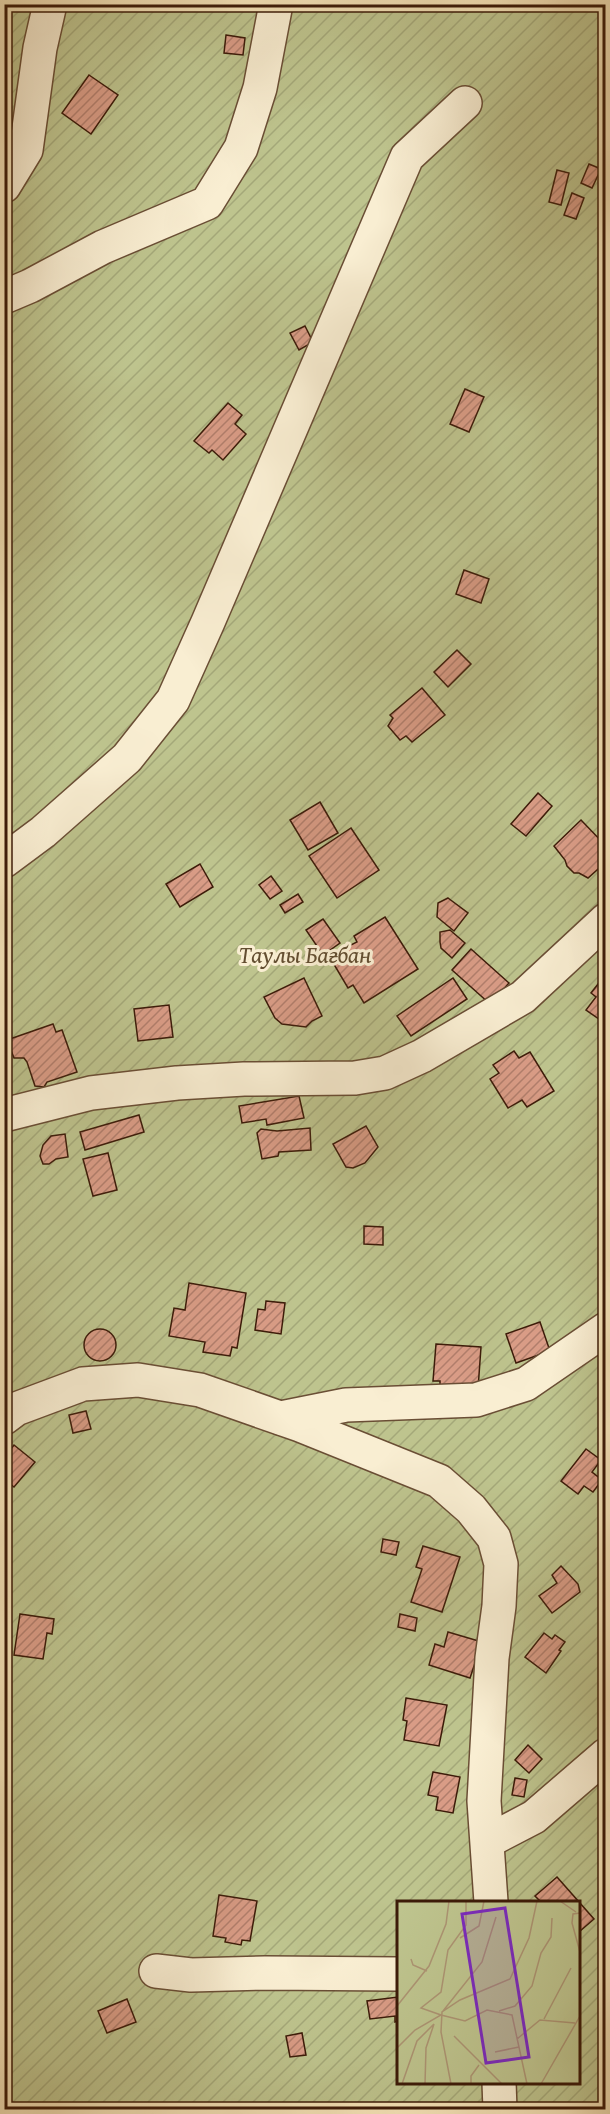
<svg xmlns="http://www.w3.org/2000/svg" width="610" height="2114" viewBox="0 0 610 2114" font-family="'Gentium Book Plus',serif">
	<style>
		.garden { fill: url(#garden-furrows); stroke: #7d704c; stroke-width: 1.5; fill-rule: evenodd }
		.building { fill: url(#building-hatch); stroke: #3c1b09; stroke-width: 1.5 }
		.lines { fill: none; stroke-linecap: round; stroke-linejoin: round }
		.minor-casing { stroke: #6a4e35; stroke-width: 36 }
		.minor { stroke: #f9eed2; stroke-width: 33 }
		.labels { text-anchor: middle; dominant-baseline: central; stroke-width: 6; stroke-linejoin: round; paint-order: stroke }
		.park-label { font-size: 24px; font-style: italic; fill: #634e31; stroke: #f9eed2 }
		.inset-road { fill: none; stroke: #ac9473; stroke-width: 1.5 }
		.view { fill: #7b2cbf; fill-opacity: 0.15; stroke: #7b2cbf; stroke-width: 3 }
		.inset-edge { fill: none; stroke: #3c1b09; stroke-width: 3 }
	</style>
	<defs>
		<pattern id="garden-furrows" width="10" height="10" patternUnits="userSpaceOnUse" patternTransform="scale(1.5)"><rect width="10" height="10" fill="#bec48e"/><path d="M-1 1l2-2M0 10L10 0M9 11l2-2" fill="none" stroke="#a4a879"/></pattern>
		<pattern id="building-hatch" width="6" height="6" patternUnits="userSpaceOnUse" patternTransform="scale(1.5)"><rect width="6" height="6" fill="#d99c86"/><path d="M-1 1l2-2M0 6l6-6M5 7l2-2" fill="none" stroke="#b17e6c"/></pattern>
	</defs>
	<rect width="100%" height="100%" fill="#f6e5ba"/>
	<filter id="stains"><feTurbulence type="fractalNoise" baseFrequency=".00333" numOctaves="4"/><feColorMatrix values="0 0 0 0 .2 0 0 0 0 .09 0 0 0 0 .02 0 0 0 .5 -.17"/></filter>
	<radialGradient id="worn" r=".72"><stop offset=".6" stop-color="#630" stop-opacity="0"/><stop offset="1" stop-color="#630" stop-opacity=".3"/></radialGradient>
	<path class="garden" d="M 5,5 L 605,5 L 605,2109 L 5,2110 ZM 398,1902 L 578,1902 L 578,2082 L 398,2082 Z"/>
	<g class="building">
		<polygon points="226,35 245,38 243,55 224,53"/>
		<polygon points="89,75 118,95 91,134 62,113"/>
		<polygon points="589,164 601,169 592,188 581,183"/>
		<polygon points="557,170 569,173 561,205 549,202"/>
		<polygon points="572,193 584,198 576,219 564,215"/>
		<polygon points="305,326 313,342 299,350 290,333"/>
		<polygon points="465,389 484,397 469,432 450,424"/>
		<polygon points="228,403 242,415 235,424 246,434 223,460 212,450 209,453 194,441"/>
		<polygon points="464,570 489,579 481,603 456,594"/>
		<polygon points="457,650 471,664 448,687 434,672"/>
		<polygon points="422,688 445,715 412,742 406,736 400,740 388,726 393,718 390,715"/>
		<polygon points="538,793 552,806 526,836 511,824"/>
		<polygon points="320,802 338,833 308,850 290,820"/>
		<polygon points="581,820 606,846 606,862 588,878 579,873 574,873 567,866 565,860 554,846"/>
		<polygon points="351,828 379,870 337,898 309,856"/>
		<polygon points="200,864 213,887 180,907 166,884"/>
		<polygon points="271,876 282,891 270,899 259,885"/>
		<polygon points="298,894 303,902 285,913 280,905"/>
		<polygon points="448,898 468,913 454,931 437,917 438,903"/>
		<polygon points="385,917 418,969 364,1003 353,985 348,988 329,956 357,942 354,936"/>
		<polygon points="323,919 340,943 323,955 306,930"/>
		<polygon points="450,930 465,943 452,958 441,948 440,942 440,932"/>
		<polygon points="471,949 509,983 490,1004 452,970"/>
		<polygon points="606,974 606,1024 586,1010 596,997 591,993"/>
		<polygon points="304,978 322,1016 312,1021 306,1027 282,1024 275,1018 264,997"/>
		<polygon points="453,978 467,999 411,1036 397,1016"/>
		<polygon points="169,1005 173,1037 138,1041 134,1009"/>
		<polygon points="53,1024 56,1032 62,1030 77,1072 47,1082 44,1087 35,1086 27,1062 24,1058 14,1058 7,1040"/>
		<polygon points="514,1051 519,1058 530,1052 554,1091 527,1107 522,1100 508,1108 490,1079 499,1073 493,1065"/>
		<polygon points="299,1096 304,1118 267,1125 266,1119 242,1123 239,1106"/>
		<polygon points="139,1115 144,1132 85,1150 80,1132"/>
		<polygon points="366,1126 378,1147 365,1163 353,1168 346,1167 333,1144"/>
		<polygon points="310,1128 311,1150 279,1152 278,1156 262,1159 257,1133 261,1129 277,1131"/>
		<polygon points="65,1134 68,1157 56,1159 49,1164 43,1164 40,1156 43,1145 51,1136"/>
		<polygon points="108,1153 117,1190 93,1196 83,1159"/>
		<polygon points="606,1192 606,1205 599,1198"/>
		<polygon points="364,1226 383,1227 383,1245 364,1244"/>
		<polygon points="189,1283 246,1293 237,1348 232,1347 230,1356 203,1352 205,1342 169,1336 174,1308 185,1310"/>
		<polygon points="266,1301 285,1303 281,1334 255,1330 258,1309 265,1310"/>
		<polygon points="540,1322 550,1351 516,1363 506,1334"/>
		<circle cx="100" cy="1345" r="16"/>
		<polygon points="436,1344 481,1347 478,1389 440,1386 440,1381 433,1381"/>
		<polygon points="86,1411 91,1429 73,1433 69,1415"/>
		<polygon points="14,1445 35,1462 14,1487 4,1479 4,1458"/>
		<polygon points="586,1449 601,1460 592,1472 602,1480 593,1492 584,1486 578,1494 561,1481"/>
		<polygon points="383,1539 399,1542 396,1555 381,1552"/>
		<polygon points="423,1546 460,1557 442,1612 411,1602 422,1569 416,1567"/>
		<polygon points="561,1566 578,1584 580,1592 552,1613 539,1596 557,1583 552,1575"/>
		<polygon points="20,1614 54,1619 52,1634 47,1633 43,1659 14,1655"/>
		<polygon points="400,1614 417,1618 415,1631 398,1627"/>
		<polygon points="448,1632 482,1642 470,1678 429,1665 435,1644 444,1647"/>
		<polygon points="544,1633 552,1639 555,1635 565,1642 559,1650 561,1651 546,1673 525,1657"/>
		<polygon points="406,1698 447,1705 439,1746 404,1740 407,1721 403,1720"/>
		<polygon points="528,1745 542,1759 529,1773 515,1760"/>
		<polygon points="433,1772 460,1777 453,1813 436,1810 438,1797 428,1795"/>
		<polygon points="515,1778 527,1780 524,1797 512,1795"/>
		<polygon points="557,1877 594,1919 579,1932 578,1902 541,1902 535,1896"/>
		<polygon points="219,1895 257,1901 250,1941 242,1940 241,1945 225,1942 226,1938 213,1936"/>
		<polygon points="398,1997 398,2021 395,2022 395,2016 370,2019 367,2001"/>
		<polygon points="127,1999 136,2022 107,2033 98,2011"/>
		<polygon points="302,2033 306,2055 290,2057 286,2036"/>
	</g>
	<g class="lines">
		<g class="minor-casing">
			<g id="minor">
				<polyline points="4,186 26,150 40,48 50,4"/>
				<polyline points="4,297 30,286 103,247 207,203 241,148 260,88 276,4"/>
				<polyline points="4,861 43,832 127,758 173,700 208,622 407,157 465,103"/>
				<polyline points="4,1115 91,1093 177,1083 244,1079 355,1078 385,1073 422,1056 523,997 606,920"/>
				<polyline points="4,1418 16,1409 83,1384 138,1380 200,1390 300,1425 439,1481 471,1509 494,1538 501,1564 499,1606 492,1658 484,1801 491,1902"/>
				<polyline points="281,1418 346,1405 476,1400 526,1384 606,1329"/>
				<polyline points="488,1841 534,1817 606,1755"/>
				<polyline points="156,1971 191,1975 265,1973 398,1974"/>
				<polyline points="499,2082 500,2110"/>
			</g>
		</g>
		<use href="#minor" class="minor"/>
	</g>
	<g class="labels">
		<g class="park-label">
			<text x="305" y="954">Таулы Бағбан</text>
		</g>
	</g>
	<g transform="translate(397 1901)">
		<rect width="183" height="183" fill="#f6e5ba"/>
		<path d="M 0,0 L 183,0 L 183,183 L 0,183 Z" fill="#bec48e"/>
		<path class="inset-road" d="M 163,0 L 179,11M 183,12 L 176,13 L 175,22 L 183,51M 63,37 L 82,25 L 87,0M 14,58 L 16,64 L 30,70M 0,105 L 32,65 L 49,23 L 52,0M 46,110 L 85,61 L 99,16M 102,110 L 118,105 L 135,85 L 144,52 L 154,36 L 155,17M 44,114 L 68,120 L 90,109 L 115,114 L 130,183M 147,118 L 174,67M 57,135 L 105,183M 120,138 L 143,119 L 178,122M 0,147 L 18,129 L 44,114 L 24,107 L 44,91 L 51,49 L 69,24 L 69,0M 98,151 L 122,146M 5,183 L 20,140 L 37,123M 28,183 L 29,147 L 37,123M 54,183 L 44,131 L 45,111 L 63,99 L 113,78 L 132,37 L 140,0M 74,183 L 74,175 L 82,164M 144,183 L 183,115"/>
		<path class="view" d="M 108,7 L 132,156 L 89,162 L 65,13 Z"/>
		<rect width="183" height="183" class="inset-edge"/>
	</g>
	<rect width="610" height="2114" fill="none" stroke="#f6e5ba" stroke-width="24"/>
	<rect x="6" y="6" width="598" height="2102" fill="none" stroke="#3c1b09" stroke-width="3"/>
	<rect x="12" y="12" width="586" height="2090" fill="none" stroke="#3c1b09" stroke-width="1.5"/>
	<rect width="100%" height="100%" filter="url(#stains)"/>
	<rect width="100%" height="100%" fill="url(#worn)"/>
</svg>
